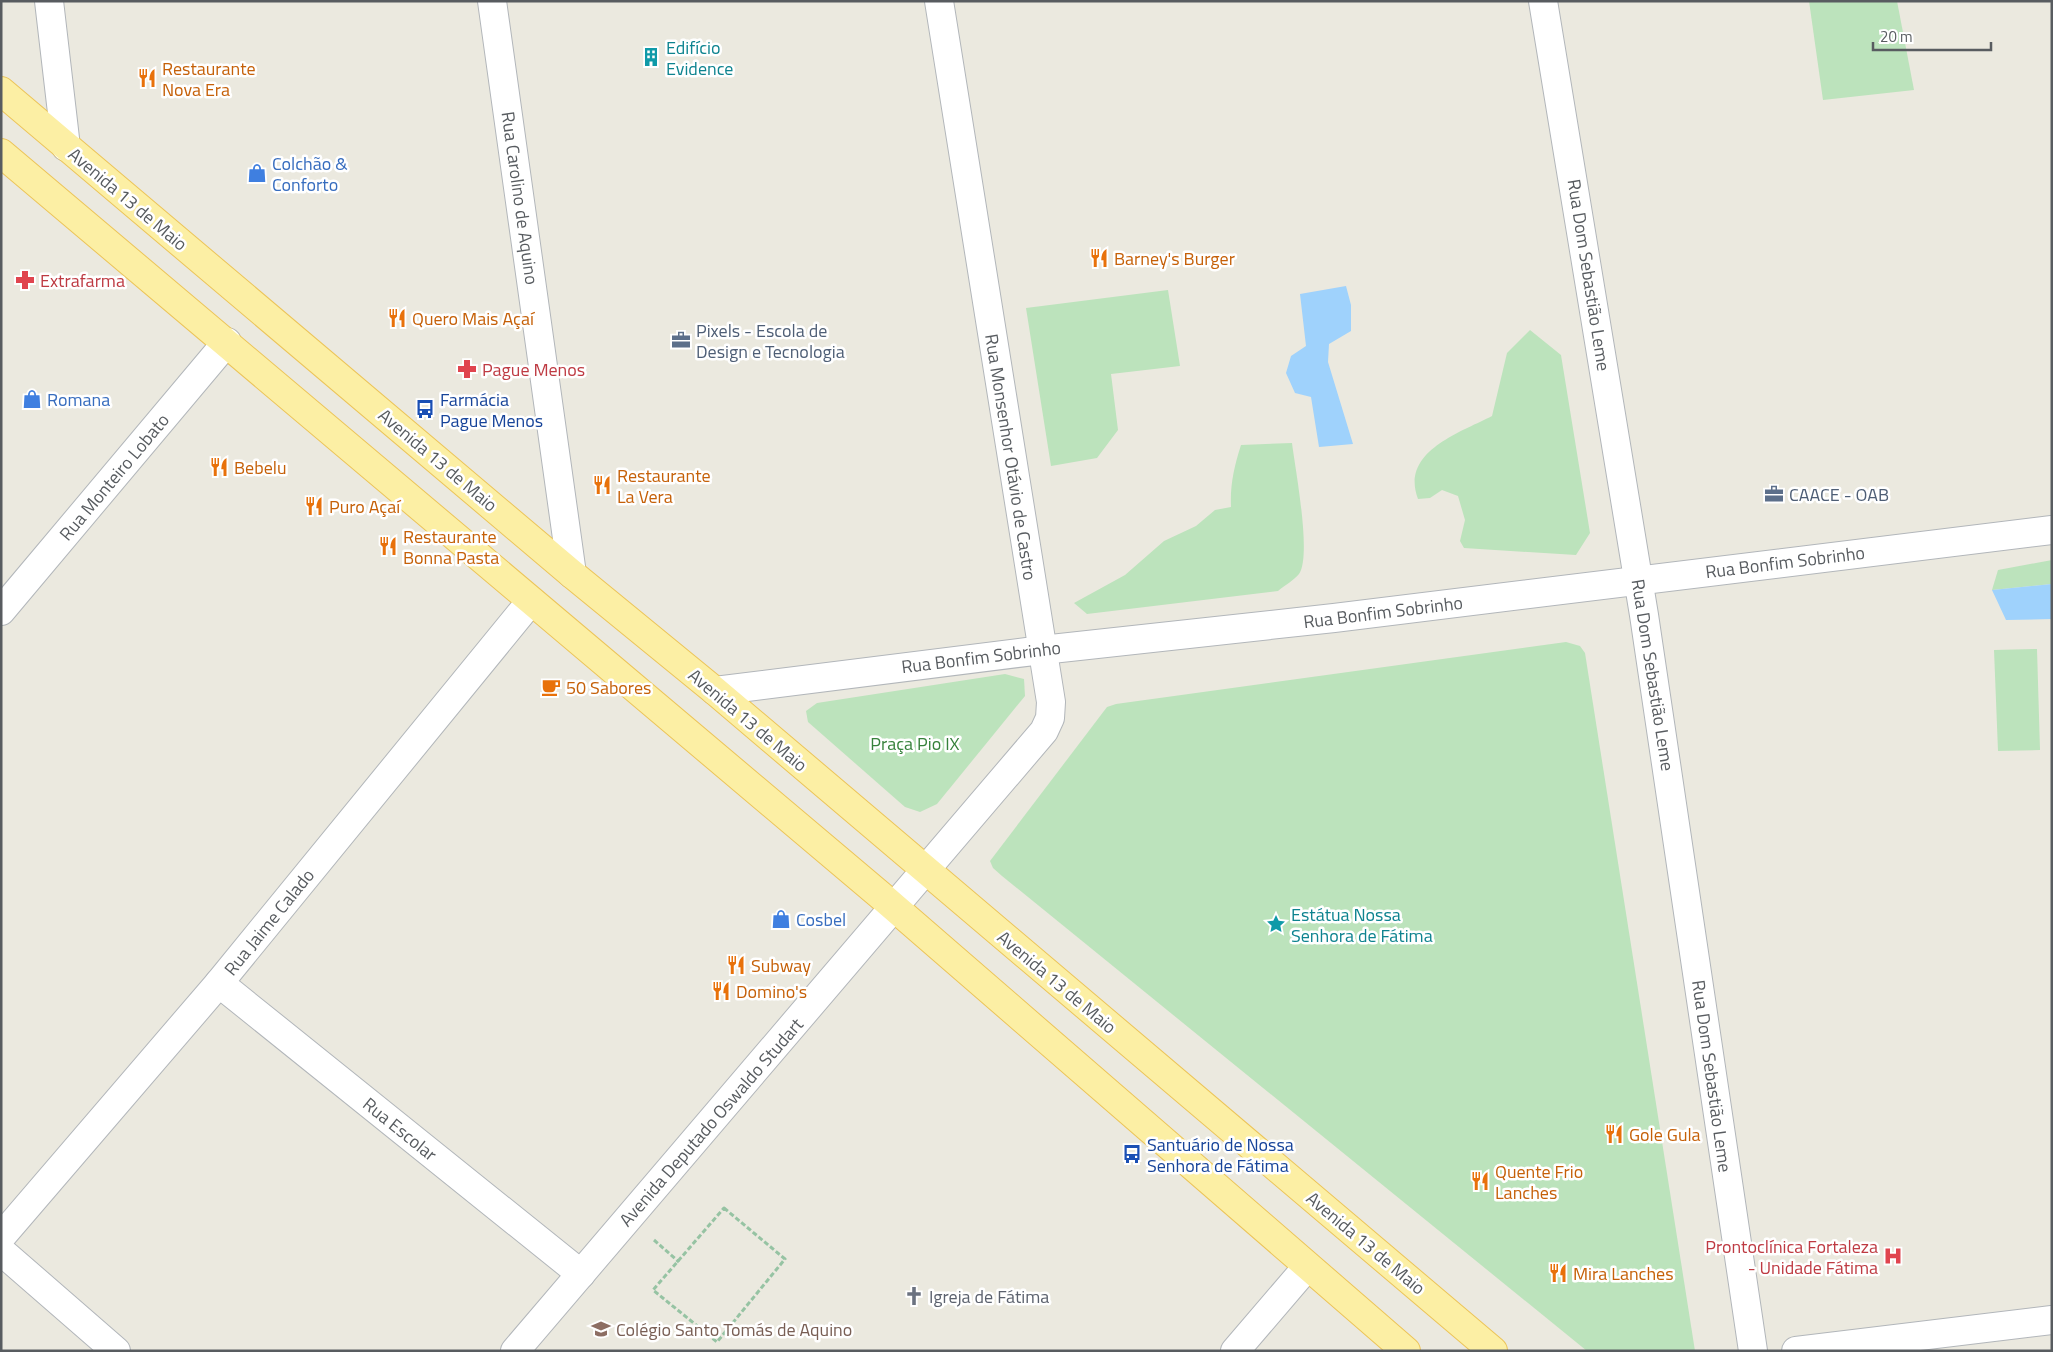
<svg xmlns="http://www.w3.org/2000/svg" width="2053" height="1352" viewBox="0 0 2053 1352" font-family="'Titillium Web',sans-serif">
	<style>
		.green { fill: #bce3bc }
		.water { fill: #9fd2fc }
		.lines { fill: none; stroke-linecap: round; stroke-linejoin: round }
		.minor-casing { stroke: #b2b6ba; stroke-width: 30 }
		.primary-casing { stroke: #ecc458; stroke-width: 30 }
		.path { stroke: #96c3a3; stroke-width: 3; stroke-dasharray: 5 2.5; stroke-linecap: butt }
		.minor { stroke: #fff; stroke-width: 28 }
		.primary { stroke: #fcefa4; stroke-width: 28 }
		.labels { text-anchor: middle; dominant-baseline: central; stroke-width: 5; stroke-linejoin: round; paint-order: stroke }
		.culture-label { font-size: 18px; fill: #0d838f; stroke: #fff; text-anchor: start }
		.food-label { font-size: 18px; fill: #c56008; stroke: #fff; text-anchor: start }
		.shop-label { font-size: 18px; fill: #366cbe; stroke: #fff; text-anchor: start }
		.street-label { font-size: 18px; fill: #585c60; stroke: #fff }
		.health-label { font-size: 18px; fill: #be3a42; stroke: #fff; text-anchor: start }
		.service-label { font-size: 18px; fill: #4e5e75; stroke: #fff; text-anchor: start }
		.transit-label { font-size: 18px; fill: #164399; stroke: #fff; text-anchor: start }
		.park-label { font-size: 18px; fill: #36813b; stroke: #fff }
		.worship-label { font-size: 18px; fill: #5b616d; stroke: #fff; text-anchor: start }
		.education-label { font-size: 18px; fill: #785e54; stroke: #fff; text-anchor: start }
	</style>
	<rect width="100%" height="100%" fill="#ebe9df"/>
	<g class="green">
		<polygon points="1809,1 1897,1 1914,90 1823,100"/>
		<polygon points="1168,290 1180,366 1111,374 1118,430 1097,458 1051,466 1026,308"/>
		<path d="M 1530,330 L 1561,355 L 1590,533 L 1576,555 L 1464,548 L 1460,541 L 1465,520 L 1458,496 L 1442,490 L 1430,498 L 1418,499 C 1400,452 1459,433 1492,416 L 1507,353 Z"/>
		<path d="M 1292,443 C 1295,467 1312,556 1299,574 C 1294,580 1284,586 1278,591 L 1087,614 L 1074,603 L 1125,575 L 1164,541 L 1196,526 L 1215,510 L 1231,507 C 1230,485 1234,467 1241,445 Z"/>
		<polygon points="2052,560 2052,584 1992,590 1998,570"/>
		<polygon points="1566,642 1580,646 1585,653 1695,1351 1587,1351 1002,876 993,868 990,861 1107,707 1116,704"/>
		<polygon points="2037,649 2040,750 1998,751 1994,650"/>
		<polygon points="1005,674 1024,679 1025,696 937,804 920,812 905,807 808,722 806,711 817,703"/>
	</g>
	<g class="water">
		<polygon points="1346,286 1351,305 1351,331 1329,344 1328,362 1353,444 1319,447 1311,397 1295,393 1286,373 1291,356 1306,346 1300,294"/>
		<polygon points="2052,584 2052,619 2006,620 1992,590"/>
	</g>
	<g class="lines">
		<g class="minor-casing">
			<g id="minor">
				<polyline points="49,1 66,147"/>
				<polyline points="492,1 572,574"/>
				<polyline points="1543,1 1644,615 1753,1351"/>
				<polyline points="1,611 227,342"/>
				<polyline points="715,691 1042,650 1334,618 2052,530"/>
				<polyline points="219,983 581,1274"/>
				<polyline points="1,1237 219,983 531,601"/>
				<polyline points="1,1251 116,1351"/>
				<polyline points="515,1351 1044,731 1050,718 1051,702 939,1"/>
				<polyline points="1235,1351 1307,1267"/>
				<polyline points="1796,1351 2052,1320"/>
			</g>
		</g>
		<g class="primary-casing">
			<g id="primary">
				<polyline points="1,91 572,574 715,691 1493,1351"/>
				<polyline points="1,153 880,895 1406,1351"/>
			</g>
		</g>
		<g class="path">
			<polygon points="724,1208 785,1259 717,1342 653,1290"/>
			<polyline points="654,1240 679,1262"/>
		</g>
		<use href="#minor" class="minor"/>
		<use href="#primary" class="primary"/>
	</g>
	<defs>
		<g id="building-bare" transform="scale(1.5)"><path d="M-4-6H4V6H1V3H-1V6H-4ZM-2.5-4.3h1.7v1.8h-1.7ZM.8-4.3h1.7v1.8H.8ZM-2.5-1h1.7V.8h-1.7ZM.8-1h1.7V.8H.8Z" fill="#0f9aa8" stroke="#fff" stroke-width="2.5" paint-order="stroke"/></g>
		<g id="restaurant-bare" transform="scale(1.5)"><path d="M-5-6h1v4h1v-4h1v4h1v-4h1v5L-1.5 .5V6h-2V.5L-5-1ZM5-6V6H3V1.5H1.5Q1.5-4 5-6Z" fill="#e8710a" stroke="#fff" stroke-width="2.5" paint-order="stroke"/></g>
		<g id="shop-bare" transform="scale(1.5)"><path d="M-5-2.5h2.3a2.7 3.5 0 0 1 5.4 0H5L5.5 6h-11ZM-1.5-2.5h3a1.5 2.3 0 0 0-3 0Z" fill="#3f7fe0" stroke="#fff" stroke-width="2.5" paint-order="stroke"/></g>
		<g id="pharmacy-bare" transform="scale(1.5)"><path d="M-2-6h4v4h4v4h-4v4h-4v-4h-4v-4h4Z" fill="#e0444e" stroke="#fff" stroke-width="2.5" paint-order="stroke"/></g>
		<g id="office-bare" transform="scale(1.5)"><path d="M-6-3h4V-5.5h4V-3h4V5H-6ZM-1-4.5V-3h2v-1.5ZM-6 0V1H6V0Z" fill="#5c6f8a" stroke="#fff" stroke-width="2.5" paint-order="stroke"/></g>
		<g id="bus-bare" transform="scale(1.5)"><path d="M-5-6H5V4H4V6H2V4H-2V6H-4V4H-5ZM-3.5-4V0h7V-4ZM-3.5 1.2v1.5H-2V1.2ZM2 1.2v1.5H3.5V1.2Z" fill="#1a4fb4" stroke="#fff" stroke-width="2.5" paint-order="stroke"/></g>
		<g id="cafe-bare" transform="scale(1.5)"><path d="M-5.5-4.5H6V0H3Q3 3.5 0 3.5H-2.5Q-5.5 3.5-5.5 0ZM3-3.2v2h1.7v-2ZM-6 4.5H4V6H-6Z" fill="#e8710a" stroke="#fff" stroke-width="2.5" paint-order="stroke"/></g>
		<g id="sight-bare" transform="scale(1.5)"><path d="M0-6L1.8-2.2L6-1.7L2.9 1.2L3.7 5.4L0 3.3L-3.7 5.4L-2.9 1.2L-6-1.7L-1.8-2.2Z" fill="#0f9aa8" stroke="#fff" stroke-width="2.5" paint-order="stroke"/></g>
		<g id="hospital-bare" transform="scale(1.5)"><path d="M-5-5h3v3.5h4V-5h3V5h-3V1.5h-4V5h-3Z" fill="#e0444e" stroke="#fff" stroke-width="2.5" paint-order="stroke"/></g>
		<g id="church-bare" transform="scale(1.5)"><path d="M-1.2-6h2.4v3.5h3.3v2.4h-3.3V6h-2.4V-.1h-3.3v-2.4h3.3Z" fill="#6b7280" stroke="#fff" stroke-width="2.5" paint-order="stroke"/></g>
		<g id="school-bare" transform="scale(1.5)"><path d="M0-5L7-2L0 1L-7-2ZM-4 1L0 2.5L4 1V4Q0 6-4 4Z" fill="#8d6e63" stroke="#fff" stroke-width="2.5" paint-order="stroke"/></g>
	</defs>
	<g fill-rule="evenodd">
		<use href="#building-bare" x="651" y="57"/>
		<use href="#restaurant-bare" x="147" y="78"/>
		<use href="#shop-bare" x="257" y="173"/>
		<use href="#restaurant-bare" x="1099" y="258"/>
		<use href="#pharmacy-bare" x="25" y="280"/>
		<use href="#restaurant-bare" x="397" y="318"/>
		<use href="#office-bare" x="681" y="340"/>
		<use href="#pharmacy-bare" x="467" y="369"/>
		<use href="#shop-bare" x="32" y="399"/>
		<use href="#bus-bare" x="425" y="409"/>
		<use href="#restaurant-bare" x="219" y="467"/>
		<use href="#restaurant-bare" x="602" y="485"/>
		<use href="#office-bare" x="1774" y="494"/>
		<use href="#restaurant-bare" x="314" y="506"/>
		<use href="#restaurant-bare" x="388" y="546"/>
		<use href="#cafe-bare" x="551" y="687"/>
		<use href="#shop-bare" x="781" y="919"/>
		<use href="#sight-bare" x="1276" y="924"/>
		<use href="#restaurant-bare" x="736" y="965"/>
		<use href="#restaurant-bare" x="721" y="991"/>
		<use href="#restaurant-bare" x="1614" y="1134"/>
		<use href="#bus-bare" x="1132" y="1154"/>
		<use href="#restaurant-bare" x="1480" y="1181"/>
		<use href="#hospital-bare" x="1893" y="1256"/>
		<use href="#restaurant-bare" x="1558" y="1273"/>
		<use href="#church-bare" x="914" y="1296"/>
		<use href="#school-bare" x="601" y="1329"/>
	</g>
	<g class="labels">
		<g class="culture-label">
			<text x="666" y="47">Edifício<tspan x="666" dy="21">Evidence</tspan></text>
			<text x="1291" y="914">Estátua Nossa<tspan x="1291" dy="21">Senhora de Fátima</tspan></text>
		</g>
		<g class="food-label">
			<text x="162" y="68">Restaurante<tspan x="162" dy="21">Nova Era</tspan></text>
			<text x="1114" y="258">Barney's Burger</text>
			<text x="412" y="318">Quero Mais Açaí</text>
			<text x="234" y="467">Bebelu</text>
			<text x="617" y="475">Restaurante<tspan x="617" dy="21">La Vera</tspan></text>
			<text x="329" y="506">Puro Açaí</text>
			<text x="403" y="536">Restaurante<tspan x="403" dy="21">Bonna Pasta</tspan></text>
			<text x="566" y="687">50 Sabores</text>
			<text x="751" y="965">Subway</text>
			<text x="736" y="991">Domino's</text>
			<text x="1629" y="1134">Gole Gula</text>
			<text x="1495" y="1171">Quente Frio<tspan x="1495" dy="21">Lanches</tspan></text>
			<text x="1573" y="1273">Mira Lanches</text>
		</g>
		<g class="shop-label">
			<text x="272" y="163">Colchão &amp;<tspan x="272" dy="21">Conforto</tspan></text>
			<text x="47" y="399">Romana</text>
			<text x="796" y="919">Cosbel</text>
		</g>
		<g class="street-label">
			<text transform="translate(520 198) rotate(82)">Rua Carolino de Aquino</text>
			<text transform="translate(128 199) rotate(40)">Avenida 13 de Maio</text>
			<text transform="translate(1589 275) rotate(81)">Rua Dom Sebastião Leme</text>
			<text transform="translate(1011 457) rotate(81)">Rua Monsenhor Otávio de Castro</text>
			<text transform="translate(438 460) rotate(40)">Avenida 13 de Maio</text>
			<text transform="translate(114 477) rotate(-50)">Rua Monteiro Lobato</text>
			<text transform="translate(1785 562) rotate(-7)">Rua Bonfim Sobrinho</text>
			<text transform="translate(1383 612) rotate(-7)">Rua Bonfim Sobrinho</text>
			<text transform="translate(981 657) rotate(-7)">Rua Bonfim Sobrinho</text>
			<text transform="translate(1653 675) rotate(81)">Rua Dom Sebastião Leme</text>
			<text transform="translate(748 720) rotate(40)">Avenida 13 de Maio</text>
			<text transform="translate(269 922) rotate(-51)">Rua Jaime Calado</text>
			<text transform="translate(1057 982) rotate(40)">Avenida 13 de Maio</text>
			<text transform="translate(1712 1076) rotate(82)">Rua Dom Sebastião Leme</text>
			<text transform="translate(711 1122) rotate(-49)">Avenida Deputado Oswaldo Studart</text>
			<text transform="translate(400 1129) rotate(39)">Rua Escolar</text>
			<text transform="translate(1366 1243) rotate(40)">Avenida 13 de Maio</text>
		</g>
		<g class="health-label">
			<text x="40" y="280">Extrafarma</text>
			<text x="482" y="369">Pague Menos</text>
			<text x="1878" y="1246" text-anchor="end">Prontoclínica Fortaleza<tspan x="1878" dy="21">- Unidade Fátima</tspan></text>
		</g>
		<g class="service-label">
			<text x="696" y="330">Pixels - Escola de<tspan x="696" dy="21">Design e Tecnologia</tspan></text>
			<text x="1789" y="494">CAACE - OAB</text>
		</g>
		<g class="transit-label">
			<text x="440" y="399">Farmácia<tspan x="440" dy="21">Pague Menos</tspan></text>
			<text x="1147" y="1144">Santuário de Nossa<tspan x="1147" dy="21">Senhora de Fátima</tspan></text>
		</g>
		<g class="park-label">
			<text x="915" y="743">Praça Pio IX</text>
		</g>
		<g class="worship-label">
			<text x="929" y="1296">Igreja de Fátima</text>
		</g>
		<g class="education-label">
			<text x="616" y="1329">Colégio Santo Tomás de Aquino</text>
		</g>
	</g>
	<rect width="2053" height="1352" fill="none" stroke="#585c60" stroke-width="5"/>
	<path d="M1873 42v8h118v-8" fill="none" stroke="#585c60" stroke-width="2.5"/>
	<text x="1880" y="42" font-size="15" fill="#585c60" stroke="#ffffff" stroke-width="4" paint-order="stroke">20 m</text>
</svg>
